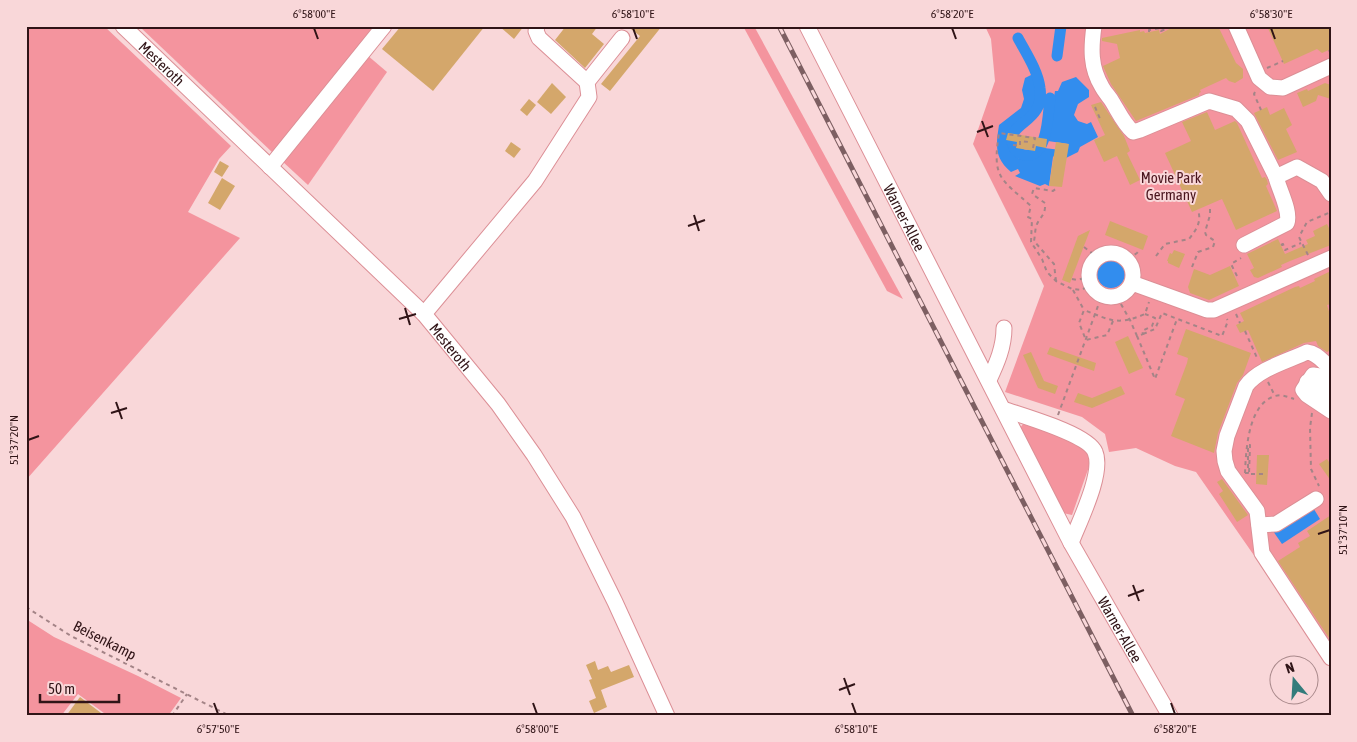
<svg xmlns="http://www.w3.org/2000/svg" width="1357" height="742" viewBox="0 0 1357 742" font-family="'Asap Condensed',sans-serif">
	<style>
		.green { fill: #f4949e }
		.water { fill: #328dee }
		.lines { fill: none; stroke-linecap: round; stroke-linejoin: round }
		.canal { stroke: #328dee; stroke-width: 11 }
		.building { fill: #d4a76b }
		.minor-casing { stroke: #dc8f96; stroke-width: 17 }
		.path { stroke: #a48487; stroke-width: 2; stroke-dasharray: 4 4; stroke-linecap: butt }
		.minor { stroke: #fff; stroke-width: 15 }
		.rail-casing { stroke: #7d5f62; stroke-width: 5 }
		.rail { stroke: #f9d7d9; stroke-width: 3; stroke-dasharray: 9; stroke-linecap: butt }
		.ticks { fill: none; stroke: #301417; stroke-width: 2 }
		.labels { text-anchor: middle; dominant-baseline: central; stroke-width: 4; stroke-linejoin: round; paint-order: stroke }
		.street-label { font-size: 15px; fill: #301417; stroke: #f9d7d9 }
		.park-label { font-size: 15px; fill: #4a151e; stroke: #f9d7d9 }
		.neatline { fill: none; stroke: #301417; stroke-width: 2 }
		.ticks-label { font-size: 12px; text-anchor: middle; fill: #301417 }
	</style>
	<rect width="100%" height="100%" fill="#f9d7d9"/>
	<g class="green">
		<polygon points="26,26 104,26 231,146 219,159 188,212 240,238 26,480"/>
		<polygon points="139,26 375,26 273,153"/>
		<polygon points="743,26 754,26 903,299 887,291"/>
		<polygon points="985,26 1331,26 1331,666 1196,472 1175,466 1136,448 1109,452 1105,434 1082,417 1005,392 1044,286 973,144 995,81 991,39"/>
		<polygon points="367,55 387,72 308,185 282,161"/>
		<polygon points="1023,424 1054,433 1083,446 1091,461 1072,515 1063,513 1020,428"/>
		<polygon points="26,619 54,637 138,676 181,698 168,716 108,716 78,694 61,716 26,716"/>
	</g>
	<g class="water">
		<path d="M 1033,74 C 1038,85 1041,97 1035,109 C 1027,123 1000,125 1009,146 C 1011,151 1013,155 1018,158 C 1028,163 1040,158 1044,148 L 1061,150 L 1053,157 L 1049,186 L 1045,184 L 1040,186 L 1015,176 L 1020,173 L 1018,169 L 1011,172 C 994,158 996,145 999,125 L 1021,108 L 1024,99 L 1022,90 L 1025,78 Z"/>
		<polygon points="1076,77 1089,90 1089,97 1078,104 1074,115 1078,121 1087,124 1091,122 1098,137 1080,147 1078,152 1066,158 1068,144 1048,141 1047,139 1055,91 1058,91 1062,82"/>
		<circle cx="1111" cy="274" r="14"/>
		<polygon points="1312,506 1320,519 1282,544 1273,531"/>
	</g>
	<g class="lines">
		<g class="canal">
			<path d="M 1018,38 C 1026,53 1038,71 1040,88 C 1045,122 1009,122 1012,142 C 1013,148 1018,154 1024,155 C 1048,159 1048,114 1050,98"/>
			<polyline points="1057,56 1061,26"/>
		</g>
	</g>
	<g class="building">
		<polygon points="401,26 485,26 433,91 382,49"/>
		<polygon points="499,26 524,26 514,39"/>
		<polygon points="566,26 598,26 592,34 604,44 585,68 555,40"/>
		<polygon points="627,26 662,26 610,91 601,84 640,36"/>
		<polygon points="1175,26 1218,26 1236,63 1243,69 1243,78 1235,83 1229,81 1226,78 1200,90 1201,92 1199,93 1199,95 1136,121 1111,84 1103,66 1120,58 1117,44 1102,41 1102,38 1140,30 1140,32 1144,31 1145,33 1159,30 1160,34"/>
		<polygon points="1267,26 1331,26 1331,49 1322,53 1317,49 1284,64"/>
		<polygon points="552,83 566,97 551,114 537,102"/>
		<polygon points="1325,83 1331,85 1331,99 1318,95 1316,101 1303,107 1297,93 1307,89 1308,91"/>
		<polygon points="529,99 536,105 527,116 520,110"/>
		<polygon points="1101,102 1124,136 1130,151 1127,153 1140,180 1130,185 1117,156 1104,162 1094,140 1105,135 1091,105"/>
		<polygon points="1267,107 1270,115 1284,108 1292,125 1286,129 1297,152 1278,160 1254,113"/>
		<polygon points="1207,112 1215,130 1235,121 1237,123 1262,178 1265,177 1267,180 1268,184 1266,186 1277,211 1236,230 1222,199 1192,212 1165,153 1191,141 1182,122"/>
		<polygon points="1008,133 1047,139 1046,148 1036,146 1035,151 1016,148 1017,142 1006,140"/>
		<polygon points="511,142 521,149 514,158 505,151"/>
		<polygon points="1056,142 1069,144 1062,187 1049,186"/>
		<polygon points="220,161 229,166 222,177 214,172"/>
		<polygon points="222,178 235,186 220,210 208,203"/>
		<polygon points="1110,221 1148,236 1143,250 1105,235"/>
		<polygon points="1327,224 1329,228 1331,227 1331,245 1290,261 1281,265 1282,267 1258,278 1254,277 1250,270 1254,268 1247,254 1278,239 1285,254 1308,244 1306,240 1315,236 1313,231"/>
		<polygon points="1090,230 1070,283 1062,280 1078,236"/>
		<polygon points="1174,250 1185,254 1179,268 1168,263 1168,261 1167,261 1170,253 1172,254"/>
		<polygon points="1230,266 1239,286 1209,300 1190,293 1188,287 1194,269 1210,275"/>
		<polygon points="1331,271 1331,304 1327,305 1331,318 1331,350 1327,352 1318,346 1316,341 1304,343 1262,362 1248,330 1240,333 1236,325 1244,321 1240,313 1295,287 1299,286 1300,288 1315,281 1314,279"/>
		<polygon points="1186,329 1251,353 1243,375 1237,383 1218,433 1214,453 1171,436 1185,399 1175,395 1187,363 1188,358 1177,354"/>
		<polygon points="1128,336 1143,368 1129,374 1115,342"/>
		<polygon points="1050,347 1096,363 1094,371 1047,354"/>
		<polygon points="1031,352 1044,381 1058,386 1055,394 1038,388 1023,355"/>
		<polygon points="1121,386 1125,394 1092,408 1074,402 1078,393 1092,398"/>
		<polygon points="1257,455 1269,455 1267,485 1256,484"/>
		<polygon points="1327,459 1331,465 1331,481 1319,464"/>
		<polygon points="1222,479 1248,515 1237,522 1219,494 1223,491 1217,482"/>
		<polygon points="1331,515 1331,641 1278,561 1300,547 1298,543 1310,536 1307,531"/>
		<polygon points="595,661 598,670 608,666 611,672 629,665 634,677 601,690 607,707 594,713 589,701 596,698 589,680 592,679 586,665"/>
		<polygon points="80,697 105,716 66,716"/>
	</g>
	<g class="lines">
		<g class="minor-casing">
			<g id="minor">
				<path id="s1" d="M 123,26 L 424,314 L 498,404 L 534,455 L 573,517 L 615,602 L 667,716"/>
				<polyline points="537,26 536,31 539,38 587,82"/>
				<path id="s2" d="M 807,26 L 1071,543 L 1170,716"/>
				<path d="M 1094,26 C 1091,48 1090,67 1102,87 C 1105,93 1110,97 1113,103 C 1119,113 1124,124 1133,132 L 1140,130 L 1209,101 L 1236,109 L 1248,121 L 1276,177 L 1297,167 L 1322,181 L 1331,194"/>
				<polyline points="1236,26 1259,78 1270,87 1283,88 1331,66"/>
				<polyline points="270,167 384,26"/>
				<path d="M 1244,245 L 1287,223 C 1291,211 1279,190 1276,177"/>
				<circle cx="1111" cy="275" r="22"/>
				<polyline points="1132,283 1207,310 1214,310 1331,258"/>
				<polyline points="424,314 535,181 589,97 587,82 622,38"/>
				<path d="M 1331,368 C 1322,362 1318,353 1307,352 C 1288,361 1258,369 1246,386 L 1227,436 L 1224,451 L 1225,461 L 1228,471 L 1257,511 L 1262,553 L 1331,658"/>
				<path d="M 989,380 C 997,363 1004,347 1004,328"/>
				<polyline points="1307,382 1331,395"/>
				<polyline points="1331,383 1320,376 1313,375 1303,390 1307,395 1331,411"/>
				<path d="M 1003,409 C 1023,416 1088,434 1095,452 C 1104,473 1079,522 1071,543"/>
				<polyline points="1259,525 1276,524 1316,499"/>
			</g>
		</g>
		<g class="path">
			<polyline points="1149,32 1149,30 1160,28 1161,31 1172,26"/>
			<polyline points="1329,50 1331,54"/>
			<polyline points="1267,68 1283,61"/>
			<polyline points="1255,92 1254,94 1261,110"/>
			<polyline points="1095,107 1101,121"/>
			<polyline points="1013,145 1020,146 1020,141 1029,142"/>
			<path d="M 1033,148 L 1035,138 L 999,133 C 992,178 1000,178 1031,206 L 1028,217 L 1032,219 L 1031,242 L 1042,259 L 1047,272 L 1056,281 L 1072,289 L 1081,290 L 1091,285"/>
			<polyline points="1281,245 1283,244 1285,250 1301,243"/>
			<polyline points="1084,247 1097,257"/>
			<polyline points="1308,255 1299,237 1307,222 1331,212"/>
			<path d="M 1156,256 L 1165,244 L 1189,239 C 1196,230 1202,222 1198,210"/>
			<polyline points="1128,259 1137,253 1140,249"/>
			<polyline points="1192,267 1198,252 1213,247 1215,241 1206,235 1205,232 1210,215 1210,205"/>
			<polyline points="1237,276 1231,264 1241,258"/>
			<polyline points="1072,279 1077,280 1089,277"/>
			<path d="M 1056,281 L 1054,264 L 1034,241 C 1035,236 1035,231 1036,227 C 1039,216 1046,217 1045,203 L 1032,194 L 1034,188 L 1053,191 L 1058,187"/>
			<polyline points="1073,290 1084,310"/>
			<polyline points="1117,297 1130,320 1137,336 1143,334 1142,331 1152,326 1155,318 1145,314"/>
			<polyline points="1236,314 1240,323"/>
			<path d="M 1113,321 L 1107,335 L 1086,340 L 1079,323 L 1084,310 C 1110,320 1117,326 1145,314 L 1149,302"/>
			<polyline points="1245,331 1258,360"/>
			<polyline points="1143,334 1155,329 1162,313 1222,336 1228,321 1227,319"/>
			<polyline points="1137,336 1155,379 1177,319"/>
			<polyline points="1268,382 1275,396"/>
			<polyline points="1312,413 1310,428 1311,469 1319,486"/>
			<polyline points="1058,415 1102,295"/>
			<path d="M 1245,473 C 1246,450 1248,404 1275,396 C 1282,394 1288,397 1294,399"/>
			<polyline points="1245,473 1248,473 1248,445 1250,445 1249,474 1263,474"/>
			<polyline points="26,607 71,636 230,716"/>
			<polyline points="172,716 187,694"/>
		</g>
		<use href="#minor" class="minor"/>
		<g class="rail-casing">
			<polyline id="rail" points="779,26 1133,716"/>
		</g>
		<use href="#rail" class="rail"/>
	</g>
	<path class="ticks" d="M 314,28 L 318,39M 633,28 L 637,39M 952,28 L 956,39M 1271,28 L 1275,39M 982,121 L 988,137M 977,132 L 993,126M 694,215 L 699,231M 688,226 L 705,220M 405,308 L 410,325M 399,319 L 416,314M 116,402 L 122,419M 111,413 L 127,408M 28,440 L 39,436M 1318,534 L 1330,530M 1133,585 L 1139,601M 1128,596 L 1144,590M 844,678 L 850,695M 839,690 L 855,684M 214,703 L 218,714M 533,703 L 537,714M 852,703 L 856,714M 1171,703 L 1175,714"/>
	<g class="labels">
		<g class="street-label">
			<text stroke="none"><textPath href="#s1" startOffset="54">Mesteroth</textPath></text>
			<text stroke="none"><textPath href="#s2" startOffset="215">Warner-Allee</textPath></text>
			<text stroke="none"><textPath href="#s1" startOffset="459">Mesteroth</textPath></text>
			<text stroke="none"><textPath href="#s2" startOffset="680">Warner-Allee</textPath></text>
			<text transform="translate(105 640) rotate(27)">Beisenkamp</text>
		</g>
		<g class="park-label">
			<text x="1171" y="177">Movie Park<tspan x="1171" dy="17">Germany</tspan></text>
		</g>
	</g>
	<rect width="1357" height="742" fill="none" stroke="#f9d7d9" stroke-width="55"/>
	<g transform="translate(1294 680) rotate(342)"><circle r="24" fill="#f9d7d9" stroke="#a9898b"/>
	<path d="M0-4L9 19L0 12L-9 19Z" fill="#337c7b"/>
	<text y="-8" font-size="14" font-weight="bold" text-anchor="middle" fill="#301417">N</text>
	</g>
	<path d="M40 694v8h79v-8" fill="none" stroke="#301417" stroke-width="2.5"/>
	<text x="48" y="694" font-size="15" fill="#301417" stroke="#f9d7d9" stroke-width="4" paint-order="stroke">50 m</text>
	<rect x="28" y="28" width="1302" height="686" class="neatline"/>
	<g class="ticks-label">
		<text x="314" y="18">6°58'00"E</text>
		<text x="633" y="18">6°58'10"E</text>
		<text x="952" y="18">6°58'20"E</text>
		<text x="1271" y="18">6°58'30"E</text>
		<text transform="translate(14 440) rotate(-90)" y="4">51°37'20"N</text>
		<text transform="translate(1343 530) rotate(-90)" y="4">51°37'10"N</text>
		<text x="218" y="733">6°57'50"E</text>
		<text x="537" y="733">6°58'00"E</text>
		<text x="856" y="733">6°58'10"E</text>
		<text x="1175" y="733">6°58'20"E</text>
	</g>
</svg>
